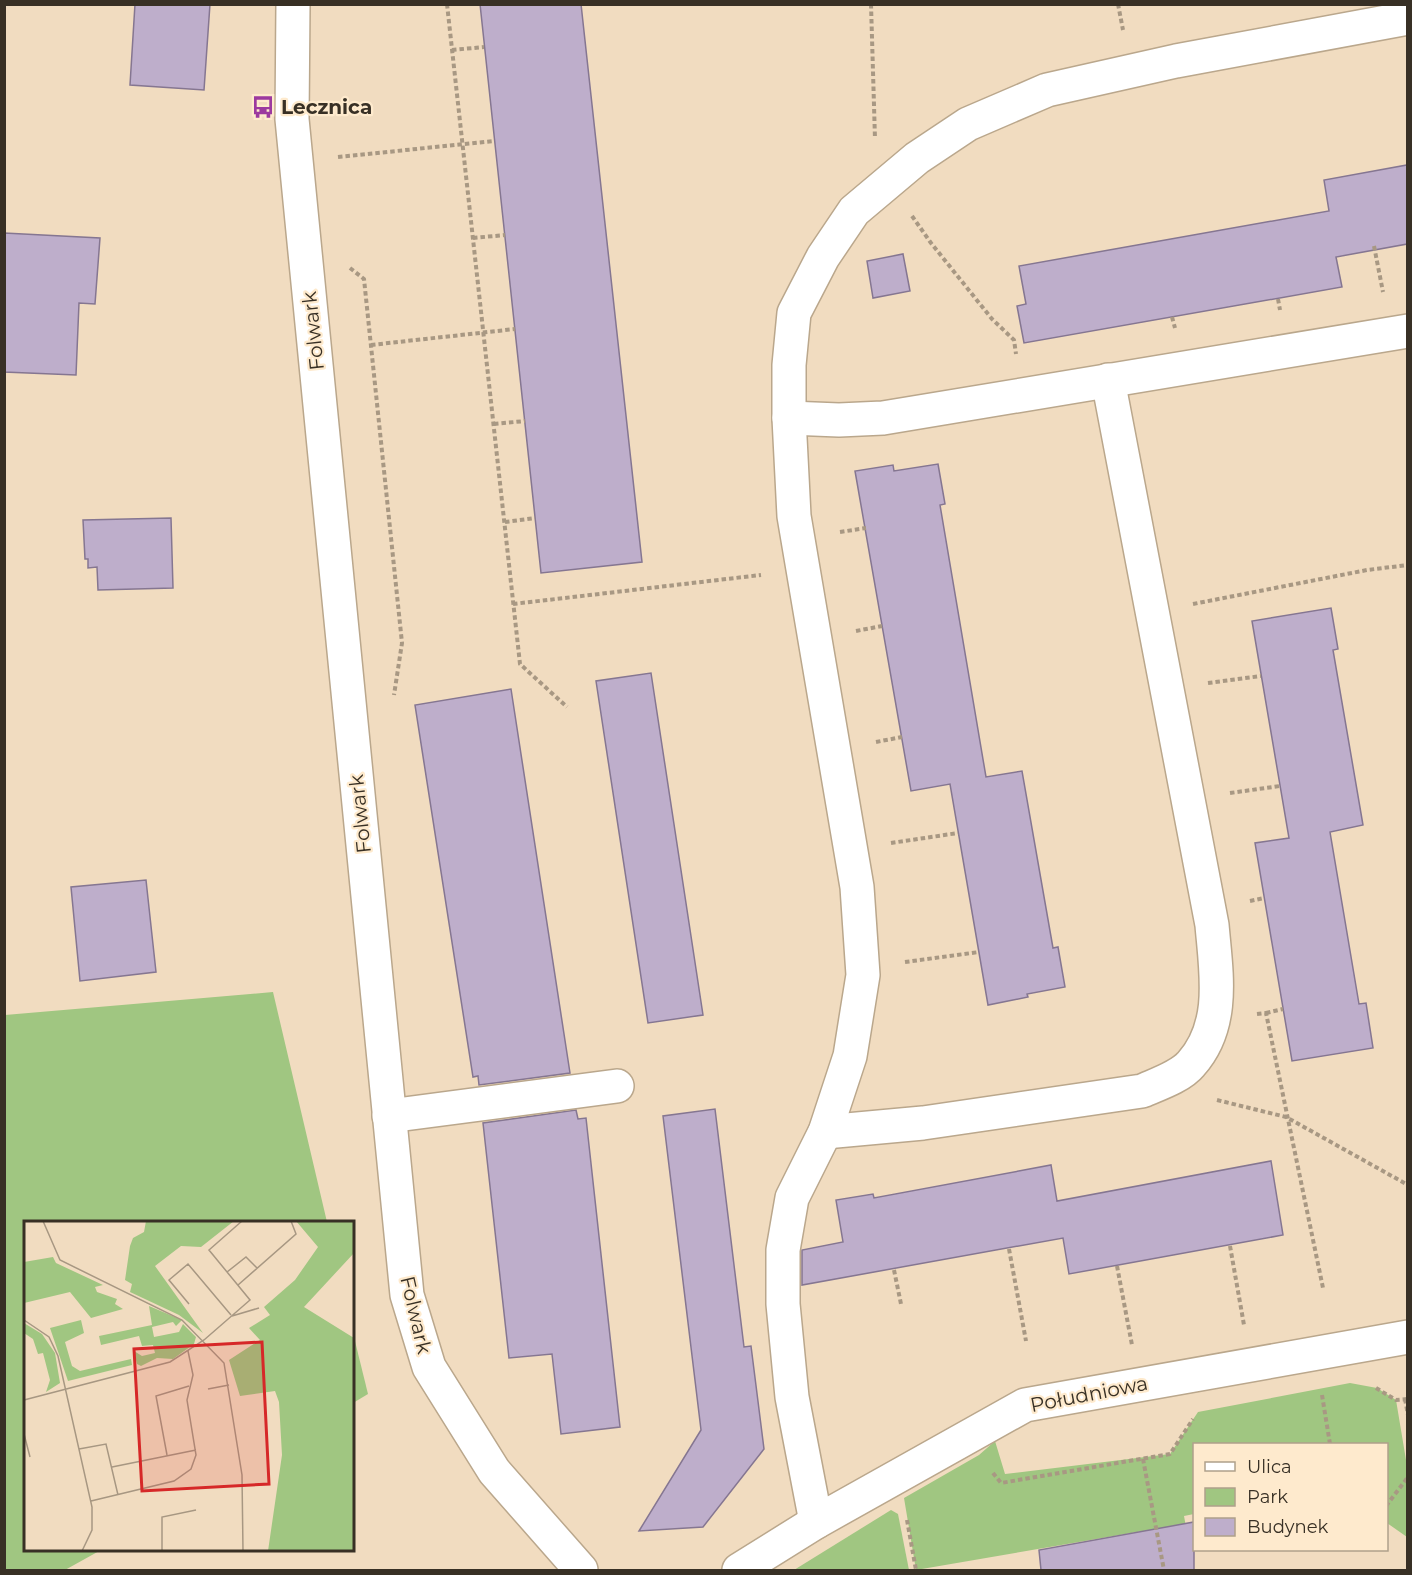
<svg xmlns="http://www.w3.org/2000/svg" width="1412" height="1575" viewBox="0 0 1412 1575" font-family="Montserrat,sans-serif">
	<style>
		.green { fill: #a0c681 }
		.building { fill: #beaecb; stroke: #857691; stroke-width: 1.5 }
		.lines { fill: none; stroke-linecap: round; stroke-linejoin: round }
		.minor-casing { stroke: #baa78c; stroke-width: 36 }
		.path { stroke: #a89883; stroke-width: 4; stroke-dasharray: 4.5 3; stroke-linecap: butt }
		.minor { stroke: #fff; stroke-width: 33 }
		.labels { text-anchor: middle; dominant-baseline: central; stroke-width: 4.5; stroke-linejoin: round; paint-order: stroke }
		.poi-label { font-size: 20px; font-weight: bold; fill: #383025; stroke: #feeacd; text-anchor: start }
		.street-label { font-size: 20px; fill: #383025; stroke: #feeacd }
		.inset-road { fill: none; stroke: #a79782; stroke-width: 1.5 }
		.view { fill: #d62828; fill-opacity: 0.15; stroke: #d62828; stroke-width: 3 }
		.inset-edge { fill: none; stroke: #383025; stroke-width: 3 }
	</style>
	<rect width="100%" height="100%" fill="#f1dcc0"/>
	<g class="green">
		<polygon points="273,992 327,1222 26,1222 26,1550 101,1550 65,1570 5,1570 5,1015"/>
		<polygon points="352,1329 368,1394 353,1403 352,1403"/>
		<polygon points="1350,1383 1377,1388 1396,1400 1407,1466 1407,1537 1387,1523 1386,1444 1194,1444 1194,1514 1184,1516 1194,1570 1151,1570 1143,1531 916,1570 904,1498 979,1455 995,1441 1005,1474 1170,1454 1198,1412"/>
		<polygon points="891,1510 898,1514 909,1570 794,1570"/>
	</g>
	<g class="building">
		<polygon points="135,4 210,4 204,90 130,85"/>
		<polygon points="480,4 581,4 642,562 541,573"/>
		<polygon points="1407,165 1407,244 1336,257 1342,287 1024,343 1017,306 1026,304 1019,266 1329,211 1324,180"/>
		<polygon points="4,233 100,238 95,304 79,303 76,375 4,372"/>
		<polygon points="903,254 910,291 873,298 867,261"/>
		<polygon points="938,464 945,504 940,505 986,777 1022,771 1053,948 1058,947 1065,987 1027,994 1028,997 988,1005 950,784 911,791 855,471 893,465 894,471"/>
		<polygon points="171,518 173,588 98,590 97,567 88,568 88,559 85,559 83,520"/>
		<polygon points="1331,608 1338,649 1333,650 1363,825 1330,832 1359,1004 1366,1003 1373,1048 1292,1061 1255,843 1289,838 1252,621"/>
		<polygon points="651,673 703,1015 648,1023 596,681"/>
		<polygon points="511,689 570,1073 479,1085 478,1076 473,1077 415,705"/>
		<polygon points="146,880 156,972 80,981 71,887"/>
		<polygon points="715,1109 744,1347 751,1346 764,1449 703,1527 639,1531 701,1430 663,1116"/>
		<polygon points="576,1110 578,1119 586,1118 620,1427 561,1434 552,1354 509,1358 483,1123"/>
		<polygon points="1271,1161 1283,1235 1069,1274 1063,1238 802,1285 802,1250 843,1242 836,1200 873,1194 874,1198 1051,1165 1057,1201"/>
		<polygon points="1194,1522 1194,1570 1041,1570 1039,1550"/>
	</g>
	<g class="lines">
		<g class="minor-casing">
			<g id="minor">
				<polyline points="293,4 292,119 407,1295 429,1367 494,1471 581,1570"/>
				<polyline points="789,418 839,420 883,418 1408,331"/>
				<polyline points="389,1116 617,1086"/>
				<path d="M 825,1132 L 923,1123 L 1142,1091 C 1158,1084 1180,1077 1191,1064 C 1226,1025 1216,972 1212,925 L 1108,380"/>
				<polyline points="816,1522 792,1397 783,1304 783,1250 792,1198 825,1132 850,1056 863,975 857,887 794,516 789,418 789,365 794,313 823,257 854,211 917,158 968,124 1047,90 1176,61 1408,18"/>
				<polyline points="739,1570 816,1522 1025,1405 1408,1337"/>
			</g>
		</g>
		<g class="path">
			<polyline points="447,4 520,664 567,707"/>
			<polyline points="871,4 875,139"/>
			<polyline points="1118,4 1123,30"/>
			<polyline points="452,50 484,47"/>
			<polyline points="338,157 494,141"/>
			<polyline points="912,216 931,243 992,319 1014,340 1016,354"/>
			<polyline points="473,238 505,235"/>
			<polyline points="1374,246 1383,292"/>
			<polyline points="350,268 364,279 402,643 394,695"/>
			<polyline points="1278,299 1280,310"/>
			<polyline points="1172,317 1175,328"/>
			<polyline points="371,345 515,329"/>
			<polyline points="494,424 525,421"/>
			<polyline points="505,522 535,518"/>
			<polyline points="840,532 866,528"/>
			<polyline points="513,604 761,575"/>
			<polyline points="1193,604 1367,570 1408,565"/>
			<polyline points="856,631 882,626"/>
			<polyline points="1208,683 1261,676"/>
			<polyline points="876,742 902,737"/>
			<polyline points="1230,793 1280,786"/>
			<polyline points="891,843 958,833"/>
			<polyline points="1250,901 1264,898"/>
			<polyline points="905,962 979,952"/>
			<polyline points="1266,1013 1283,1009"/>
			<polyline points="1257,1014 1266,1013 1323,1288"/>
			<polyline points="1217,1100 1286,1117 1408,1185"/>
			<polyline points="1230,1246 1244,1325"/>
			<polyline points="1009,1249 1026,1341"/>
			<polyline points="1117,1266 1132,1345"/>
			<polyline points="894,1270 901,1304"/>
			<polyline points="1376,1388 1396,1400 1408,1399"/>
			<polyline points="1322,1395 1330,1444"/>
			<polyline points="1405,1399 1408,1415"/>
			<polyline points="1143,1459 1164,1570"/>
			<polyline points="993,1473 1001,1483 1170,1454 1193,1419"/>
			<polyline points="1386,1506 1408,1477"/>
			<polyline points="907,1520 916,1570"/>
		</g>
		<use href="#minor" class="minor"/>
	</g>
	<defs>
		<g id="bus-bare" transform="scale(1.8)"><path d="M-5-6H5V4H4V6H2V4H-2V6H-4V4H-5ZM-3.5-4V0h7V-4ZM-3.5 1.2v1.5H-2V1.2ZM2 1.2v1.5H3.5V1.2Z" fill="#9c399f" stroke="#feeacd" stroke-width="2.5" paint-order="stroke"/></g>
	</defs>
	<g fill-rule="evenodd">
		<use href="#bus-bare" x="263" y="107"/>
	</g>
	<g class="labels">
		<g class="poi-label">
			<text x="281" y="107">Lecznica</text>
		</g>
		<g class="street-label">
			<text transform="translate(313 331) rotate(-96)">Folwark</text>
			<text transform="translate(360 814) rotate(-96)">Folwark</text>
			<text transform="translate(416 1315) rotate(77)">Folwark</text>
			<text transform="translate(1089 1394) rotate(-11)">Południowa</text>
		</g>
	</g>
	<g transform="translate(24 1221)">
		<rect width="330" height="330" fill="#f1dcc0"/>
		<path d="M 122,0 L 210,0 L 177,26 L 157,25 L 131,45 L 179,112 L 155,94 L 106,71 L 108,63 L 101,59 L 106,25 L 109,17 L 120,11 ZM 272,0 L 330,0 L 330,32 L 280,86 L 330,117 L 330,330 L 244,330 L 258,234 L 255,181 L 251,170 L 216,175 L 205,139 L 236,119 L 225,107 L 246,94 L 240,86 L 271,59 L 294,26 ZM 29,36 L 32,42 L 79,64 L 71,66 L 73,71 L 93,78 L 91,83 L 99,88 L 67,97 L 46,71 L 0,82 L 0,41 ZM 125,85 L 158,99 L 152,105 L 149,101 L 128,106 L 130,116 L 155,111 L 159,103 L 172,116 L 170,123 L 149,138 L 133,137 L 117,145 L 113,143 L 110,130 L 118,135 L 131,132 L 129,124 L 118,125 L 115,115 L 77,124 L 75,115 L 128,104 ZM 57,99 L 60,112 L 41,121 L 48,145 L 56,150 L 107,138 L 108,144 L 44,160 L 26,107 ZM 0,102 L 18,113 L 31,132 L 36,162 L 22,171 L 26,159 L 19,132 L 14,133 L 9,118 L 0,112 Z" fill="#a0c681"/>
		<path class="inset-road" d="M 19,0 L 36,39 L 158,99 L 200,142 L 218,254 L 219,330M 203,51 L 222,36 L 233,47M 214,64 L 272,13 L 267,0M 165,83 L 145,59 L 164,43 L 207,94M 208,95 L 235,87M 0,99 L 25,116 L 34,135 L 68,286 L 68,309 L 58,330M 184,168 L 205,164M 0,179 L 146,141 L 180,119 L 226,79 L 185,29 L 218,0M 0,213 L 6,236M 55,228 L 82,223 L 94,274M 143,234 L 132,175 L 165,165M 88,246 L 172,229M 67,280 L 150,260 L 167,248 L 172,234 L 163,179 L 169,154 L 164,130M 138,330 L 138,296 L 172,289"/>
		<path class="view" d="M 238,121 L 245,263 L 118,270 L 110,128 Z"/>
		<rect width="330" height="330" class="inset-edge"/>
	</g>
	<rect width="1412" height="1575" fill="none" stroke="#383025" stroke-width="12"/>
	<rect x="1193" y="1443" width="195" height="108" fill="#feeacd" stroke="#afa08a" stroke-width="1.5"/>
	<rect x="1205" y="1462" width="30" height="9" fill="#ffffff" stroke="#afa08a" stroke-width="1.5"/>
	<text x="1247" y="1473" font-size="18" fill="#383025">Ulica</text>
	<rect x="1205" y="1488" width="30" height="18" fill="#a0c681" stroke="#afa08a" stroke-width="1.5"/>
	<text x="1247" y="1503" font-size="18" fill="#383025">Park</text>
	<rect x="1205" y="1518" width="30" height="18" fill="#beaecb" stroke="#afa08a" stroke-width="1.5"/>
	<text x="1247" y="1533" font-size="18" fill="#383025">Budynek</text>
</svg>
